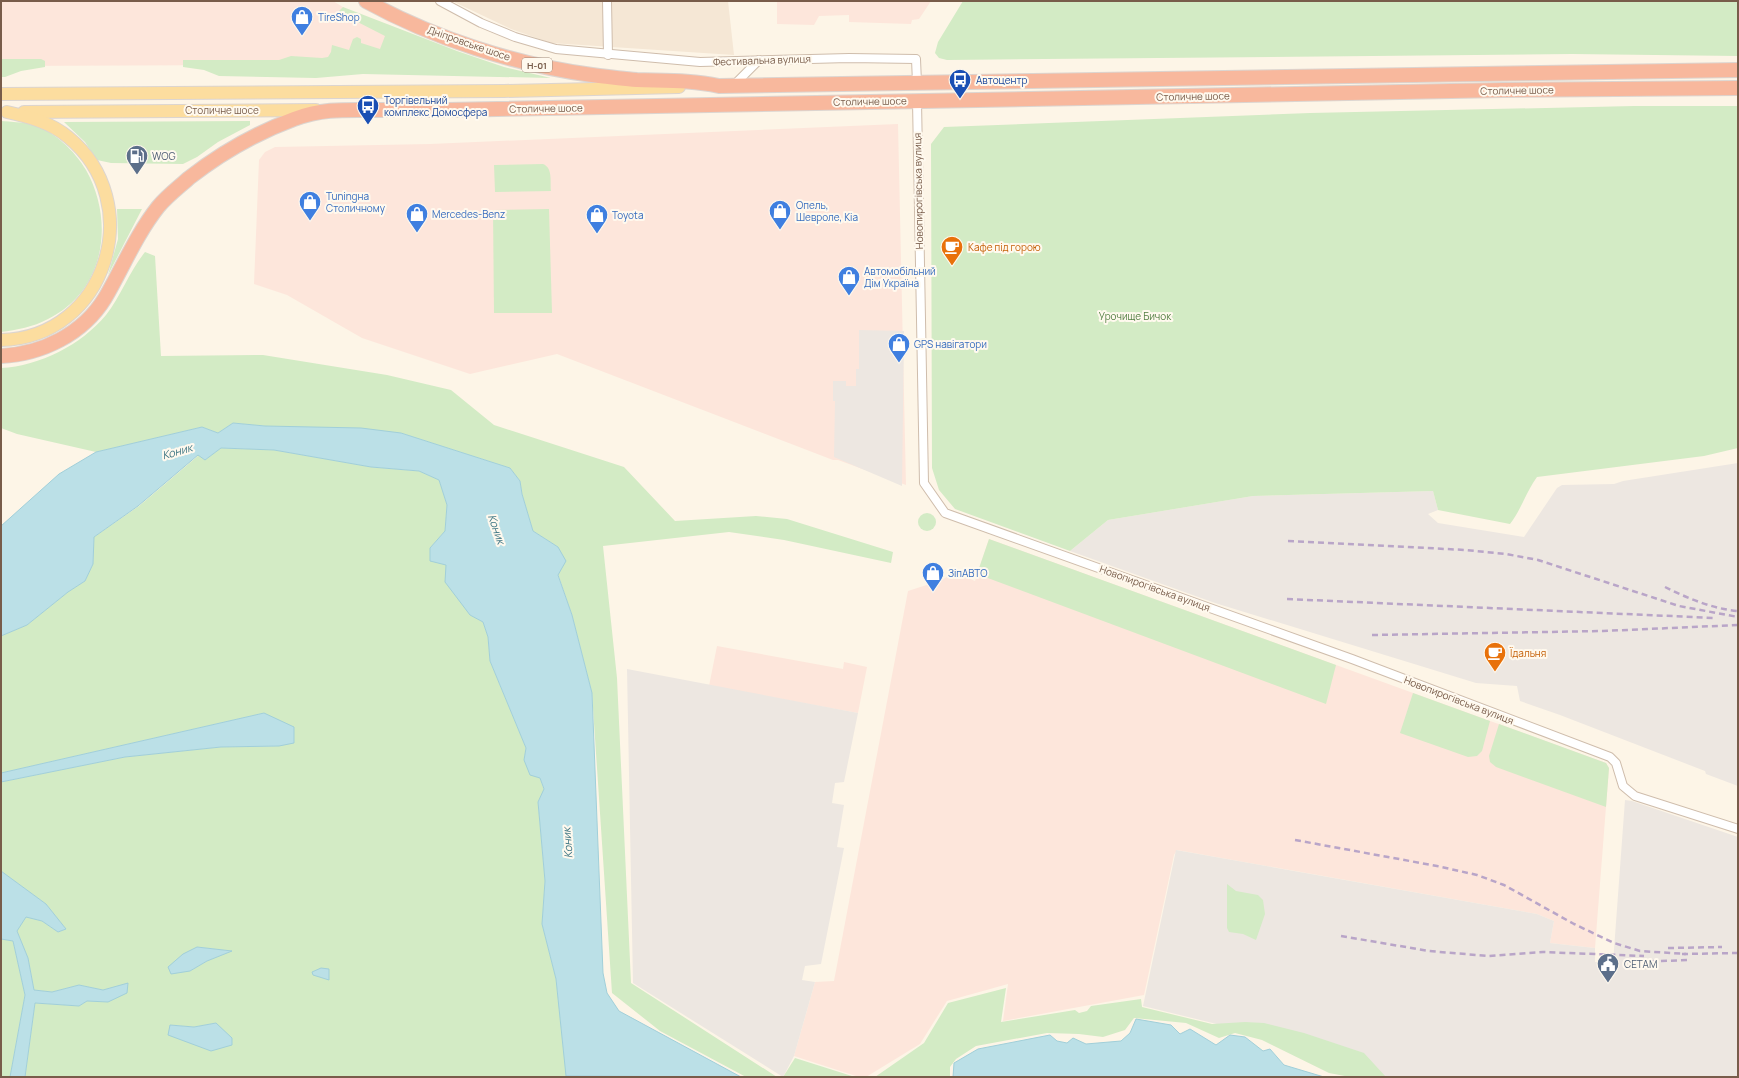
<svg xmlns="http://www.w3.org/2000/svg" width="1739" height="1078" viewBox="0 0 1739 1078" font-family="Manrope,sans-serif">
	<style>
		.residential { fill: #f5e7d5 }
		.commercial { fill: #fde6db }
		.industrial { fill: #ede7e1 }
		.green { fill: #d3ebc5; fill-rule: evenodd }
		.water { fill: #bbe0e7; stroke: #a1cfd9 }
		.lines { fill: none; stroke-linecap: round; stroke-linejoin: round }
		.street-casing { stroke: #cfbdac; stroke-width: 10 }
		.primary-casing { stroke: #dcd5d0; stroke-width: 14 }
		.highway-casing { stroke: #dcd5d0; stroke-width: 16 }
		.street { stroke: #fff; stroke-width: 8 }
		.primary { stroke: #fcdd9f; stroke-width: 12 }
		.highway { stroke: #f8b89d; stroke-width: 14 }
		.rail { stroke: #b9a5c8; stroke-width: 2.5; stroke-dasharray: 6 4; stroke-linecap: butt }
		.labels { text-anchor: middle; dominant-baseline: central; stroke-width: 4; stroke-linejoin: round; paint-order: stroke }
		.shield { fill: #fff9ee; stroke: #a08b7b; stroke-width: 1 }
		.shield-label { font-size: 9px; font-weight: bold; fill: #785c4a }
		.shop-label { font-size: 10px; fill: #366cbe; stroke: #fff9ee; text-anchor: start }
		.street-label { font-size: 10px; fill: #785c4a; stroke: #fff9ee }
		.transit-label { font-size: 10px; fill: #164399; stroke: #fff9ee; text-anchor: start }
		.service-label { font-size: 10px; fill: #4e5e75; stroke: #fff9ee; text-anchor: start }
		.food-label { font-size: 10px; fill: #c56008; stroke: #fff9ee; text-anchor: start }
		.park-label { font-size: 10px; fill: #527e42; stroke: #fff9ee }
		.water-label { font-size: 11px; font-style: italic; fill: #407784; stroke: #fff9ee }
	</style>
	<rect width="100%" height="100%" fill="#fdf5e7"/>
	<polygon class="residential" points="452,1 728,1 734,55 551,43 511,29"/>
	<g class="commercial">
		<polygon points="1,1 333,1 389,35 380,71 286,65 1,66"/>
		<polygon points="777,1 931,1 919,19 912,20 911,24 849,22 849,15 819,16 814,25 777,24"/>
		<polygon points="898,124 906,485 838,460 833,460 557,354 470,374 362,338 287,295 254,284 259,160 265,152 275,147 430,144"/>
		<polygon points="989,539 1606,763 1609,768 1595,948 1550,943 1554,921 1537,914 1177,850 1174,855 1144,995 1003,1021 1008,984 947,1001 920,1044 866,1077 859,1077 794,1056 815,982 834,981 908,591 942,580 954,572 975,581"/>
		<polygon points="717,646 843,669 844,662 867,667 858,713 709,686"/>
	</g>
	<g class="industrial">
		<polygon points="859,330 904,331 902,486 834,457 835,401 833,401 833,381 846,381 846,386 856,386 856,369 859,369"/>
		<polygon points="1738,463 1738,786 1706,774 1705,771 1560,715 1520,701 1517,686 1476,683 1215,603 1070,551 1108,520 1253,496 1433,491 1438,510 1428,514 1438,523 1524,537 1557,488 1562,485 1614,484 1623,481"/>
		<polygon points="627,669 858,713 844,782 835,783 832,803 844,805 837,847 844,848 821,964 805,966 802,980 815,982 794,1056 783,1077 633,983"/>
		<polygon points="1625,800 1632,801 1738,837 1738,1077 1379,1077 1229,1027 1143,1006 1176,850 1537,914 1554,921 1550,943 1595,948 1595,962 1598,962 1598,966 1613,963"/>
	</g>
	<g class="green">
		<polygon points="963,1 1738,1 1738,56 1572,54 947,60 939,58 935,53 938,42"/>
		<polygon points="343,7 457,51 504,67 551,78 363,74 316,78 219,76 204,70 183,67 183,60 279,60 291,56 322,58 328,57 331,52 332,45 349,50 353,39 357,37 361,39 361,43 380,49 385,36 340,13 339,11"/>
		<polygon points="1,59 41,59 45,61 45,67 21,71 5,77 1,77"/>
		<path d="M 1634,106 L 1738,106 L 1738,448 L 1704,456 L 1537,477 C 1526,492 1521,510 1510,524 L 1438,510 L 1433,491 L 1253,496 L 1108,520 L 1070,551 L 955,509 L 939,490 L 932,468 L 931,144 L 944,127 L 1310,113 Z"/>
		<path d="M 1,121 C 11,122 22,122 31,124 C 53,130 75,151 86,170 C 115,222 105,291 48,319 C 33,327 17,330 1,332 Z"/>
		<polygon points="250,121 250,125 218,142 197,157 183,164 111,163 97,160 85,142 64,122"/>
		<path d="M 543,164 C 553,168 550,181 551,191 L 495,192 L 494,165 Z"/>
		<polygon points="117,209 142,209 108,275 118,239"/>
		<polygon points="549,209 552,313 494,313 493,210"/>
		<path d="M 145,252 L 155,256 L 161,356 L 263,355 L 387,375 L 451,390 L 494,425 L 624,467 L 675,521 L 756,516 L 787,519 L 893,552 L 891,563 L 784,540 L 729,532 L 603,546 L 617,678 L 631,983 L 777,1077 L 746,1077 L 660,1031 L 612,993 L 592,693 L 572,615 L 558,574 L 558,547 L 533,531 L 522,494 L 520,481 L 510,468 L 401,433 L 265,426 L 233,423 L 218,433 L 202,427 L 96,452 L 17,434 L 1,428 L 1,368 C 40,366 81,345 106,315 C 121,296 129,272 145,252 Z"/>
		<path d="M 221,448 L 274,450 L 371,467 L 419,471 L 439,480 L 447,505 L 445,531 L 430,548 L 446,565 L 470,615 L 483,622 L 488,637 L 490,661 L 526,748 L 524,760 L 540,778 L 544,790 L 538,802 L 545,881 L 542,924 L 556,979 L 567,1077 L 25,1077 L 35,1003 L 79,1006 L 87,1001 L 108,1002 L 128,984 L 103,990 L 79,985 L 52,992 L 34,990 L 28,958 L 17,931 L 26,916 L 42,921 L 58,932 L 66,929 L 46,904 L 1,871 L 1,782 L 125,757 L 221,747 L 279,746 L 264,713 L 1,773 L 1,636 L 27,625 L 68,592 L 85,581 L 93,564 L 94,537 L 139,506 L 199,455 L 205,460 ZM 197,947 L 231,951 L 207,961 L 190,971 ZM 216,1023 L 232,1044 L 170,1025 L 194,1027 Z"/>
		<circle cx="927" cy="522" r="9"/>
		<polygon points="989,539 1336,665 1326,704 977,574"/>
		<polygon points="1413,693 1490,721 1482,751 1477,756 1468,757 1400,733"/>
		<polygon points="1499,724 1606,763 1609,768 1606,807 1496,767 1490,762 1489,756"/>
		<polygon points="1227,884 1236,891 1258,895 1263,900 1265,914 1256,940 1243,934 1229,932 1227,928"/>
		<polygon points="1,939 13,941 25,995 10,1077 1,1077"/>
		<polygon points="1006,988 1001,1022 1075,1010 1079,1013 1087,1011 1091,1006 1141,999 1142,1007 1212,1024 1245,1022 1264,1023 1304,1033 1364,1053 1386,1077 1350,1077 1329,1073 1262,1040 1235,1033 1219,1038 1186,1023 1134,1018 1125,1030 1103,1037 1079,1034 1047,1033 976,1046 956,1059 950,1067 950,1077 875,1077 924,1043 948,1003"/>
		<polygon points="795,1058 855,1077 783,1077"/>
	</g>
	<g class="water">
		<polygon points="233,423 265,426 361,428 401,433 510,468 520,481 522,494 533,531 558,547 566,561 558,575 572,615 592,693 603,973 607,993 619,1011 741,1077 566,1076 556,979 542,924 545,881 538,802 544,789 540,778 530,775 524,760 526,748 490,661 488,637 483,622 470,615 445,582 446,565 430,561 430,548 445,531 447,505 439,480 419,471 371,467 274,450 221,448 205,460 198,455 138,506 94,537 93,564 85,581 68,592 27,625 1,636 1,526 59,474 96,452 202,427 218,433"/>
		<polygon points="264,713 294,727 294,743 279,746 221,747 125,757 1,782 1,773"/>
		<polygon points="1,871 46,904 66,929 58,932 42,921 26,917 17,931 28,958 34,990 52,992 79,985 103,990 128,983 127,993 108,1002 87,1001 79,1006 35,1003 25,1077 10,1077 25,995 13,941 1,939"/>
		<polygon points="197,947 232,951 207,961 190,971 171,974 168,967 183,954"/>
		<polygon points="321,968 329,969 329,980 313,975 312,972"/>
		<polygon points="1136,1019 1171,1025 1180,1034 1190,1029 1216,1045 1230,1035 1245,1037 1263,1051 1270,1049 1284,1065 1324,1077 953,1077 954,1063 978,1049 1050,1035 1057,1041 1067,1043 1073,1038 1086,1044 1121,1041 1130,1033"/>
		<polygon points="216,1023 232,1038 232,1045 211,1051 168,1035 170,1025 194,1027"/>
	</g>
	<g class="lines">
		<g class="street-casing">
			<g id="street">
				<polyline points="440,1 481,23 515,37 556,49 700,62 849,58 916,59 917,83"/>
				<polyline points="607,1 608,55"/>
				<polyline points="733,86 759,60"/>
				<polyline points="917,101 924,483 945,513 1352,659 1610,757 1616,763 1623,786 1635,796 1738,829"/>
			</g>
		</g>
		<g class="primary-casing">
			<g id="primary">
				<polyline points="1,94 504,91 679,87"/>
				<polyline points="24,112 316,110"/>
				<path d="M 1,340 C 107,338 148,202 68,137 C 50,122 29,117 7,112"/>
			</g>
		</g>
		<g class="highway-casing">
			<g id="highway">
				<path d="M 366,1 C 433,38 516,65 592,75 C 607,77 622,79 637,80 C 665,81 691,80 719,86 L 1738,70"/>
				<path d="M 1,356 C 42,354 83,334 105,298 C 123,267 136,235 158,207 C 167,196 179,187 189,178 C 221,153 256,133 294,119 C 324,108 347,110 378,110 C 401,110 424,110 447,110 L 1503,90 L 1738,88"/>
			</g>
		</g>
		<use href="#street" class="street"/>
		<use href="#primary" class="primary"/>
		<use href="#highway" class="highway"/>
		<g class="rail">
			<polyline points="1288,541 1466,550 1506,554 1538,560 1679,606 1738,617"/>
			<path d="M 1665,587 C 1687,598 1713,609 1738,611"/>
			<polyline points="1287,599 1715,618"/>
			<polyline points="1372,635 1603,631 1738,625"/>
			<polyline points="1295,840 1437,866 1477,875 1504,885 1574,924 1614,943 1640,951 1686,954"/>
			<polyline points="1341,936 1429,951 1489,956 1543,952 1644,956"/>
			<polyline points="1668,948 1722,947"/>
			<polyline points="1682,954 1738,953"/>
			<polyline points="1631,962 1690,960"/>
		</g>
	</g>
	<defs>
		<g id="shop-pin" transform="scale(1.15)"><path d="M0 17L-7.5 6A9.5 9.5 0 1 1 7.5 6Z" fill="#3f7fe0" stroke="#fff9ee"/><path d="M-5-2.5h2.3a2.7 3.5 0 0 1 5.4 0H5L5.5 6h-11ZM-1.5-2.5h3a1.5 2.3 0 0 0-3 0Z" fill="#fff"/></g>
		<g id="bus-pin" transform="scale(1.15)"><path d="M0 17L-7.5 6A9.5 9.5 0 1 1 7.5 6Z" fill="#1a4fb4" stroke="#fff9ee"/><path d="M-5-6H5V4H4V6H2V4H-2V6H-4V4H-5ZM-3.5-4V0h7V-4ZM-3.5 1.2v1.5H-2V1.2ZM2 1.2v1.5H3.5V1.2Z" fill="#fff"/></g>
		<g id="fuel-pin" transform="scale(1.15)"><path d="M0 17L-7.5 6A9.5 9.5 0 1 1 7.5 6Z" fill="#5c6f8a" stroke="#fff9ee"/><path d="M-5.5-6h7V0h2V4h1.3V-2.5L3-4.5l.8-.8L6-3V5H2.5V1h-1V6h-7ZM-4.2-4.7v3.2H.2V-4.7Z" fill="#fff"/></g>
		<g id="cafe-pin" transform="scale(1.15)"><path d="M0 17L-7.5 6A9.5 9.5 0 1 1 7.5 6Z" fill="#e8710a" stroke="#fff9ee"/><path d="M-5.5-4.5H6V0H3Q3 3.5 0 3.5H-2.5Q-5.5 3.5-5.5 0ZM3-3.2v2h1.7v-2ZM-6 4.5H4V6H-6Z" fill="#fff"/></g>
		<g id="civic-pin" transform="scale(1.15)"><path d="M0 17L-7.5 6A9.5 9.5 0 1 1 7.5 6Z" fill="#5c6f8a" stroke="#fff9ee"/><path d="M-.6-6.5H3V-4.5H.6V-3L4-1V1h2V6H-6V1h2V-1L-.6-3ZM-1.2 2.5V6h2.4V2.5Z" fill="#fff"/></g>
	</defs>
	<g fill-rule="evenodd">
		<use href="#shop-pin" x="302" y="17"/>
		<use href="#bus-pin" x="960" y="80"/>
		<use href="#bus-pin" x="368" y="106"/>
		<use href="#fuel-pin" x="137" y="156"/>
		<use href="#shop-pin" x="310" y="202"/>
		<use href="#shop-pin" x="780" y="211"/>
		<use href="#shop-pin" x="417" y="214"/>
		<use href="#shop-pin" x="597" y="215"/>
		<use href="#cafe-pin" x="952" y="247"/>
		<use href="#shop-pin" x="849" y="277"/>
		<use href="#shop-pin" x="899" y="344"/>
		<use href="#shop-pin" x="933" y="573"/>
		<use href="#cafe-pin" x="1495" y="653"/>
		<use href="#civic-pin" x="1608" y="964"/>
	</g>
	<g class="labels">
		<rect class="shield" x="522" y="58" width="30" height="14" rx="3"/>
		<g class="shield-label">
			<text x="537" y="65">Н-01</text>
		</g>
		<g class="shop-label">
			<text x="318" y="17">TireShop</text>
			<text x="326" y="196">Tuningна<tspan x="326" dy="12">Столичному</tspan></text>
			<text x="796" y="205">Опель,<tspan x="796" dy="12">Шевроле, Кіа</tspan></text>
			<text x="432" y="214">Mercedes-Benz</text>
			<text x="612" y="215">Toyota</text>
			<text x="864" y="271">Автомобільний<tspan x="864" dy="12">Дім Україна</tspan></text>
			<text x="914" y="344">GPS навігатори</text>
			<text x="948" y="573">ЗіпАВТО</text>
		</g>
		<g class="street-label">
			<text transform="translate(469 43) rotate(19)">Дніпровське шосе</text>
			<text transform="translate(762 60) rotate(-2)">Фестивальна вулиця</text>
			<text transform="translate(1517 90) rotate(-1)">Столичне шосе</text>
			<text transform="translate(1193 96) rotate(-1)">Столичне шосе</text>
			<text transform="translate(870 101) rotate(-1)">Столичне шосе</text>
			<text transform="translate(546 108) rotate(-1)">Столичне шосе</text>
			<text x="222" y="110">Столичне шосе</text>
			<text transform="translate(918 191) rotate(-91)">Новопирогівська вулиця</text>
			<text transform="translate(1155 588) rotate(20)">Новопирогівська вулиця</text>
			<text transform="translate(1459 700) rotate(21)">Новопирогівська вулиця</text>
		</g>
		<g class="transit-label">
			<text x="976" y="80">Автоцентр</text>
			<text x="384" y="100">Торгівельний<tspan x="384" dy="12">комплекс Домосфера</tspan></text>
		</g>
		<g class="service-label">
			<text x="152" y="156">WOG</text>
			<text x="1624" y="964">СЕТАМ</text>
		</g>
		<g class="food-label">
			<text x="968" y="247">Кафе під горою</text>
			<text x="1510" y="653">Їдальня</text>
		</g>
		<g class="park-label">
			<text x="1135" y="316">Урочище Бичок</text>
		</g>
		<g class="water-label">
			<text transform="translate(177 451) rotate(-16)">Коник</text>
			<text transform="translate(497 529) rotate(71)">Коник</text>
			<text transform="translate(567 843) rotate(-94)">Коник</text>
		</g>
	</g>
	<rect width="1739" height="1078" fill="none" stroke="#785c4a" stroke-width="4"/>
</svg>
